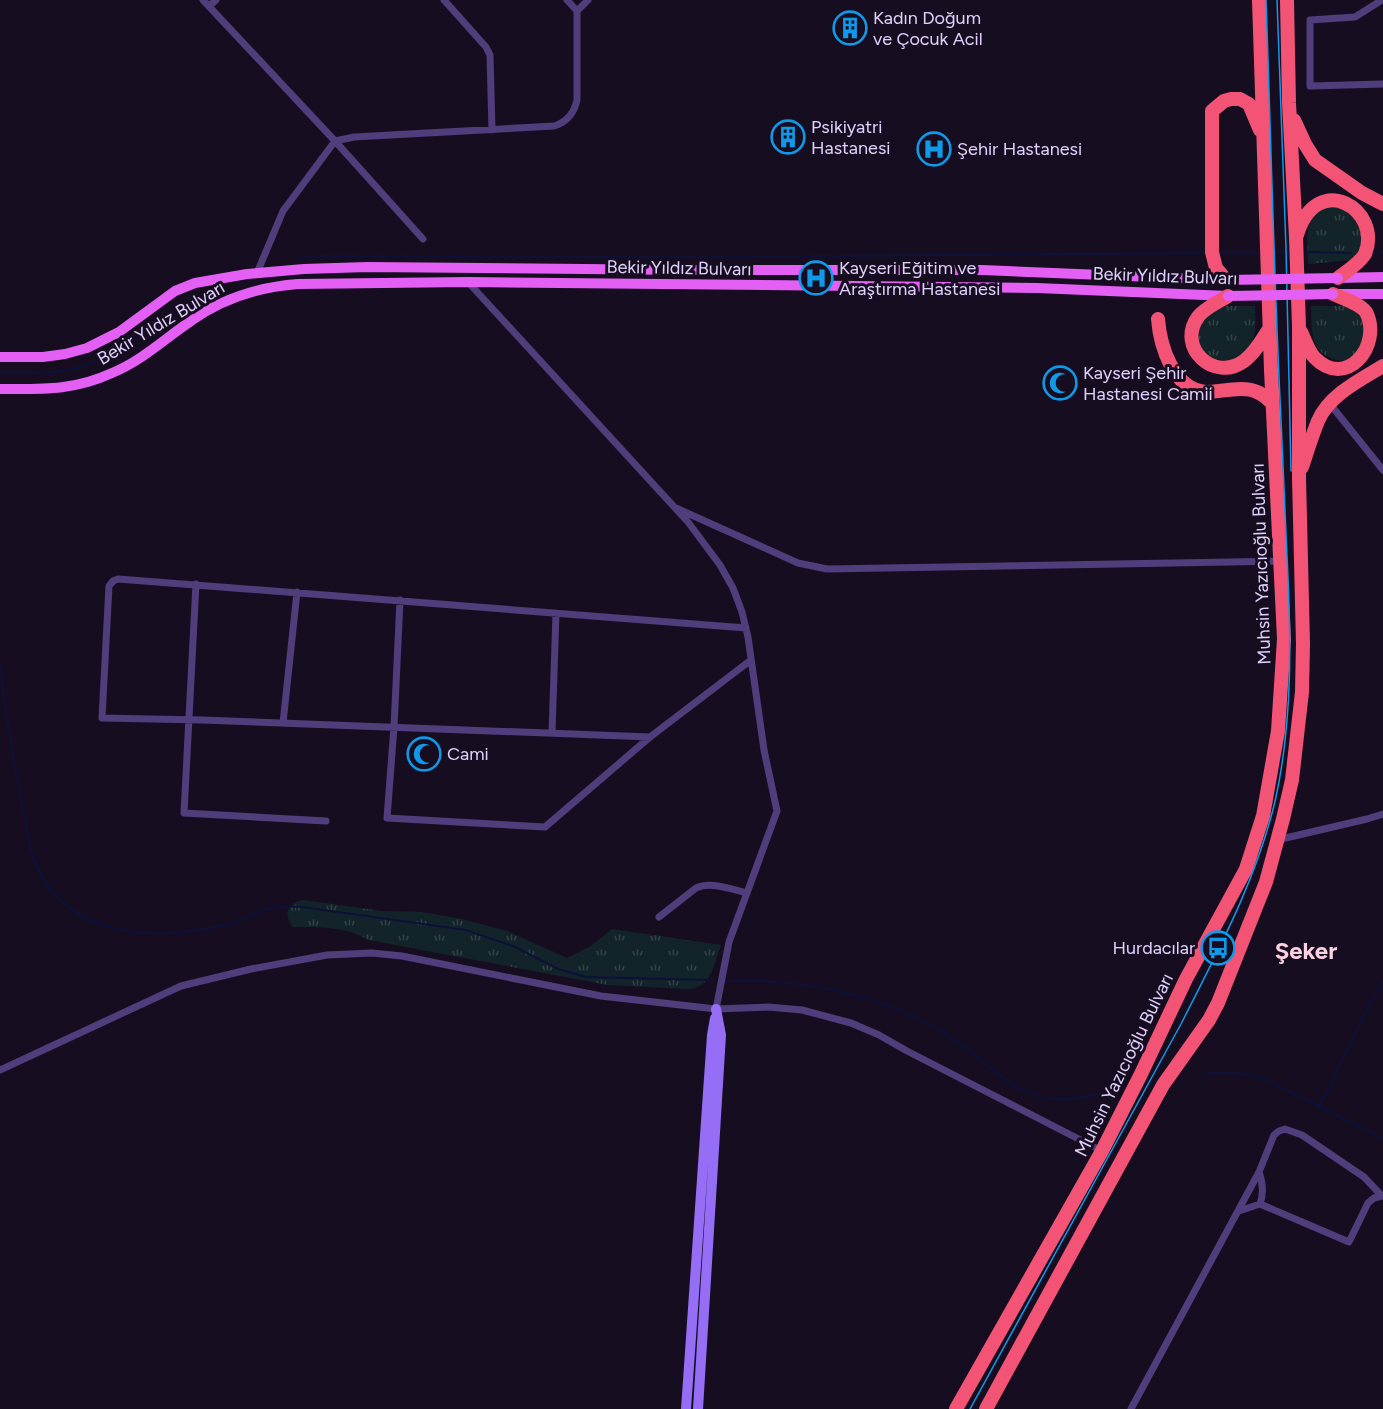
<svg xmlns="http://www.w3.org/2000/svg" width="1383" height="1409" font-family="Figtree,sans-serif">
<style>
.grass{fill:url(#grass-tufts)}
.lines{fill:none;stroke-linecap:round;stroke-linejoin:round}
.stream{stroke:#0d113a;stroke-width:2}
.street{stroke:#503d7b;stroke-width:7}
.secondary{stroke:#956ef5;stroke-width:10}
.primary{stroke:#e45ff4;stroke-width:10}
.highway{stroke:#f35476;stroke-width:14}
.tram{stroke:#1099e8;stroke-width:1.5}
.primary-bridge{stroke:#e45ff4;stroke-width:10}
.labels{text-anchor:middle;stroke-width:6;stroke-linejoin:round;paint-order:stroke}
.poi-label{font-size:18px;fill:#e1d0fc;stroke:#160e20;text-anchor:start}
.street-label{font-size:18px;fill:#e1d0fc;stroke:#160e20}
.district-label{font-size:24px;font-weight:bold;fill:#fcd2e1;stroke:#160e20}
</style>
<defs>
<pattern id="grass-tufts" width="24" height="20" patternUnits="userSpaceOnUse" patternTransform="scale(1.5)"><rect width="24" height="20" fill="#122429"/><path d="M3 7l-1-3M5 7V3M7 7l1-3M15 17l-1-3M17 17v-4M19 17l1-3" fill="none" stroke="#344349"/></pattern>
</defs>
<rect width="100%" height="100%" fill="#160e20"/>
<path class="grass" d="M1334,203l25,12 4,32 -11,13 -44,4c0,-13 -3,-38 5,-48 4,-5 15,-9 21,-13z
M1222,306h33c0,12 2,27 -4,38 -12,23 -47,22 -53,-6 -1,-6 1,-12 3,-18z
M1311,306h38l11,8 8,24c-4,5 -13,18 -18,21 -5,3 -14,1 -19,-1 -22,-8 -19,-32 -20,-52z
M303,900l79,11 40,1 40,7 45,12 60,27 24,-12 21,-17 109,16c-7,19 -10,44 -34,44l-79,-4 -239,-45c-25,-14 -49,-13 -76,-13 -10,-12 -6,-24 10,-27z"/>
<g class="lines">
<path class="stream" d="M1273,252h18
M1303,252l48,1
M1380,252h3
M1219,253h42
M296,258l24,-2 360,1 527,-4
M0,373c20,0 41,1 61,-2 49,-7 86,-39 125,-68
M0,666c2,11 2,21 4,32 6,37 11,75 19,112 4,19 6,39 14,57 24,54 83,70 137,66 20,-2 40,-5 58,-10 12,-4 23,-10 34,-14 12,-3 25,-3 36,-2l164,23 47,16 45,23 28,8 124,3
M723,981c67,-2 131,7 192,36 20,10 40,22 58,36 28,22 44,43 82,46 18,2 37,-4 55,-7
M1204,1074c46,-7 70,10 109,29 23,12 47,24 70,35
M1319,1106l11,-19 8,-19 13,-25 14,-31 18,-30"/>
<path class="street" d="M203,0l132,141 88,98
M444,0l42,47 4,8 2,75
M567,0l10,11
M1382,0l-27,17 -45,3v66l73,-2
M209,6l7,-6
M257,273l26,-62 52,-70 19,-4 200,-11c13,-4 20,-12 23,-26v-89l11,-11
M468,282l220,240 32,43 13,23 9,24 6,25 16,113 13,61 -48,131 -13,67
M1330,404l53,66
M676,508l122,55 29,6 454,-8
M196,584l-12,229 142,8
M400,600l-6,127 -7,91 158,9 105,-90 101,-77
M283,723l14,-131
M552,733l4,-120
M650,737l-448,-17 -100,-2 7,-132 4,-5 5,-2 628,49
M1277,840l90,-21 16,-5
M659,917l37,-29c15,-7 35,1 51,5
M0,1070l181,-84 70,-17 76,-14 45,-2 30,3 199,40 115,13 52,-2 34,3 49,13 28,12 28,16 195,100
M1259,1172c4,11 5,21 1,32
M1131,1409l128,-237 15,-37 5,-4 6,-2 17,6 62,42 18,19 -8,2 -6,5 -19,39 -89,-38 -21,7"/>
<path class="secondary" d="M686,1409l26,-374 3,-17
M698,1409l23,-374 -5,-26"/>
<path class="primary" d="M1338,278l45,-1
M1337,294h46
M0,357h43l22,-3 22,-6 32,-16 56,-41 20,-8 52,-9 57,-5 63,-2 318,3h297l244,10
M0,389c41,0 73,2 112,-16 31,-13 52,-34 79,-52 32,-23 68,-34 107,-37l170,-2 569,6 191,8"/>
<path class="highway" d="M1294,120l11,24 10,16 47,33 21,11
M1297,235c20,-66 86,-25 68,19 -6,10 -18,17 -27,24
M1226,280l-10,-12 -4,-16v-141l12,-10 7,-2h9l9,5 11,26
M1228,296c-8,5 -25,13 -30,21 -22,30 16,66 46,44 11,-8 18,-21 25,-32
M1158,319c2,26 15,71 48,73 14,0 38,-7 51,0 6,2 11,7 15,11
M1301,332c4,8 7,18 13,25 32,34 69,-12 52,-45 -7,-9 -22,-13 -33,-18
M1302,467c5,-15 10,-31 16,-46 11,-26 42,-41 65,-55
M956,1409l146,-258 39,-77 45,-95 60,-110 17,-53 15,-85 6,-92 -13,-269 -12,-370
M986,1409l177,-324 46,-65 9,-17 48,-121 17,-63 9,-39 10,-88 1,-48 -4,-167v-150l-3,-90 -7,-134 -2,-103"/>
<path class="tram" d="M1277,0l9,248 5,223
M970,1409l211,-385c37,-73 77,-147 95,-227 17,-79 15,-160 11,-241 -2,-45 -4,-91 -6,-136 -7,-140 -10,-280 -15,-420"/>
<path class="primary-bridge" d="M1226,280l112,-2
M1228,296l105,-2"/>
</g>
<defs>
<g id="building-ring" transform="scale(1.725)"><circle r="9.5" fill="#160e20" stroke="#1099e8" stroke-width="1.5"/><path d="M-4-6H4V6H1V3H-1V6H-4ZM-2.5-4.3h1.7v1.8h-1.7ZM.8-4.3h1.7v1.8H.8ZM-2.5-1h1.7V.8h-1.7ZM.8-1h1.7V.8H.8Z" fill="#1099e8"/></g>
<g id="hospital-ring" transform="scale(1.725)"><circle r="9.5" fill="#160e20" stroke="#1099e8" stroke-width="1.5"/><path d="M-5-5h3v3.5h4V-5h3V5h-3V1.5h-4V5h-3Z" fill="#1099e8"/></g>
<g id="mosque-ring" transform="scale(1.725)"><circle r="9.5" fill="#160e20" stroke="#1099e8" stroke-width="1.5"/><path d="M3.5-4.9A6 6 0 1 0 3.5 4.9A5 5 0 1 1 3.5-4.9Z" fill="#1099e8"/></g>
<g id="bus-ring" transform="scale(1.725)"><circle r="9.5" fill="#160e20" stroke="#1099e8" stroke-width="1.5"/><path d="M-5-6H5V4H4V6H2V4H-2V6H-4V4H-5ZM-3.5-4V0h7V-4ZM-3.5 1.2v1.5H-2V1.2ZM2 1.2v1.5H3.5V1.2Z" fill="#1099e8"/></g>
</defs>
<g fill-rule="evenodd">
<use href="#building-ring" x="850" y="28"/>
<use href="#building-ring" x="788" y="137"/>
<use href="#hospital-ring" x="934" y="149"/>
<use href="#hospital-ring" x="816" y="278"/>
<use href="#mosque-ring" x="1060" y="383"/>
<use href="#mosque-ring" x="424" y="754"/>
<use href="#bus-ring" x="1218" y="948"/>
</g>
<g class="labels">
<g class="poi-label">
<text x="873" y="24">Kadın Doğum<tspan x="873" dy="21">ve Çocuk Acil</tspan></text>
<text x="811" y="133">Psikiyatri<tspan x="811" dy="21">Hastanesi</tspan></text>
<text x="957" y="155">Şehir Hastanesi</text>
<text x="839" y="274">Kayseri Eğitim ve<tspan x="839" dy="21">Araştırma Hastanesi</tspan></text>
<text x="1083" y="379">Kayseri Şehir<tspan x="1083" dy="21">Hastanesi Camii</tspan></text>
<text x="447" y="760">Cami</text>
<text x="1195" y="954" text-anchor="end">Hurdacılar</text>
</g>
<g class="street-label">
<text transform="translate(679 268) rotate(1)" y="6">Bekir Yıldız Bulvarı</text>
<text transform="translate(1165 276) rotate(2)" y="6">Bekir Yıldız Bulvarı</text>
<text transform="translate(161 323) rotate(-31)" y="6">Bekir Yıldız Bulvarı</text>
<text transform="translate(1261 564) rotate(-92)" y="6">Muhsin Yazıcıoğlu Bulvarı</text>
<text transform="translate(1124 1065) rotate(-64)" y="6">Muhsin Yazıcıoğlu Bulvarı</text>
</g>
<g class="district-label">
<text x="1306" y="959">Şeker</text>
</g>
</g>
</svg>
